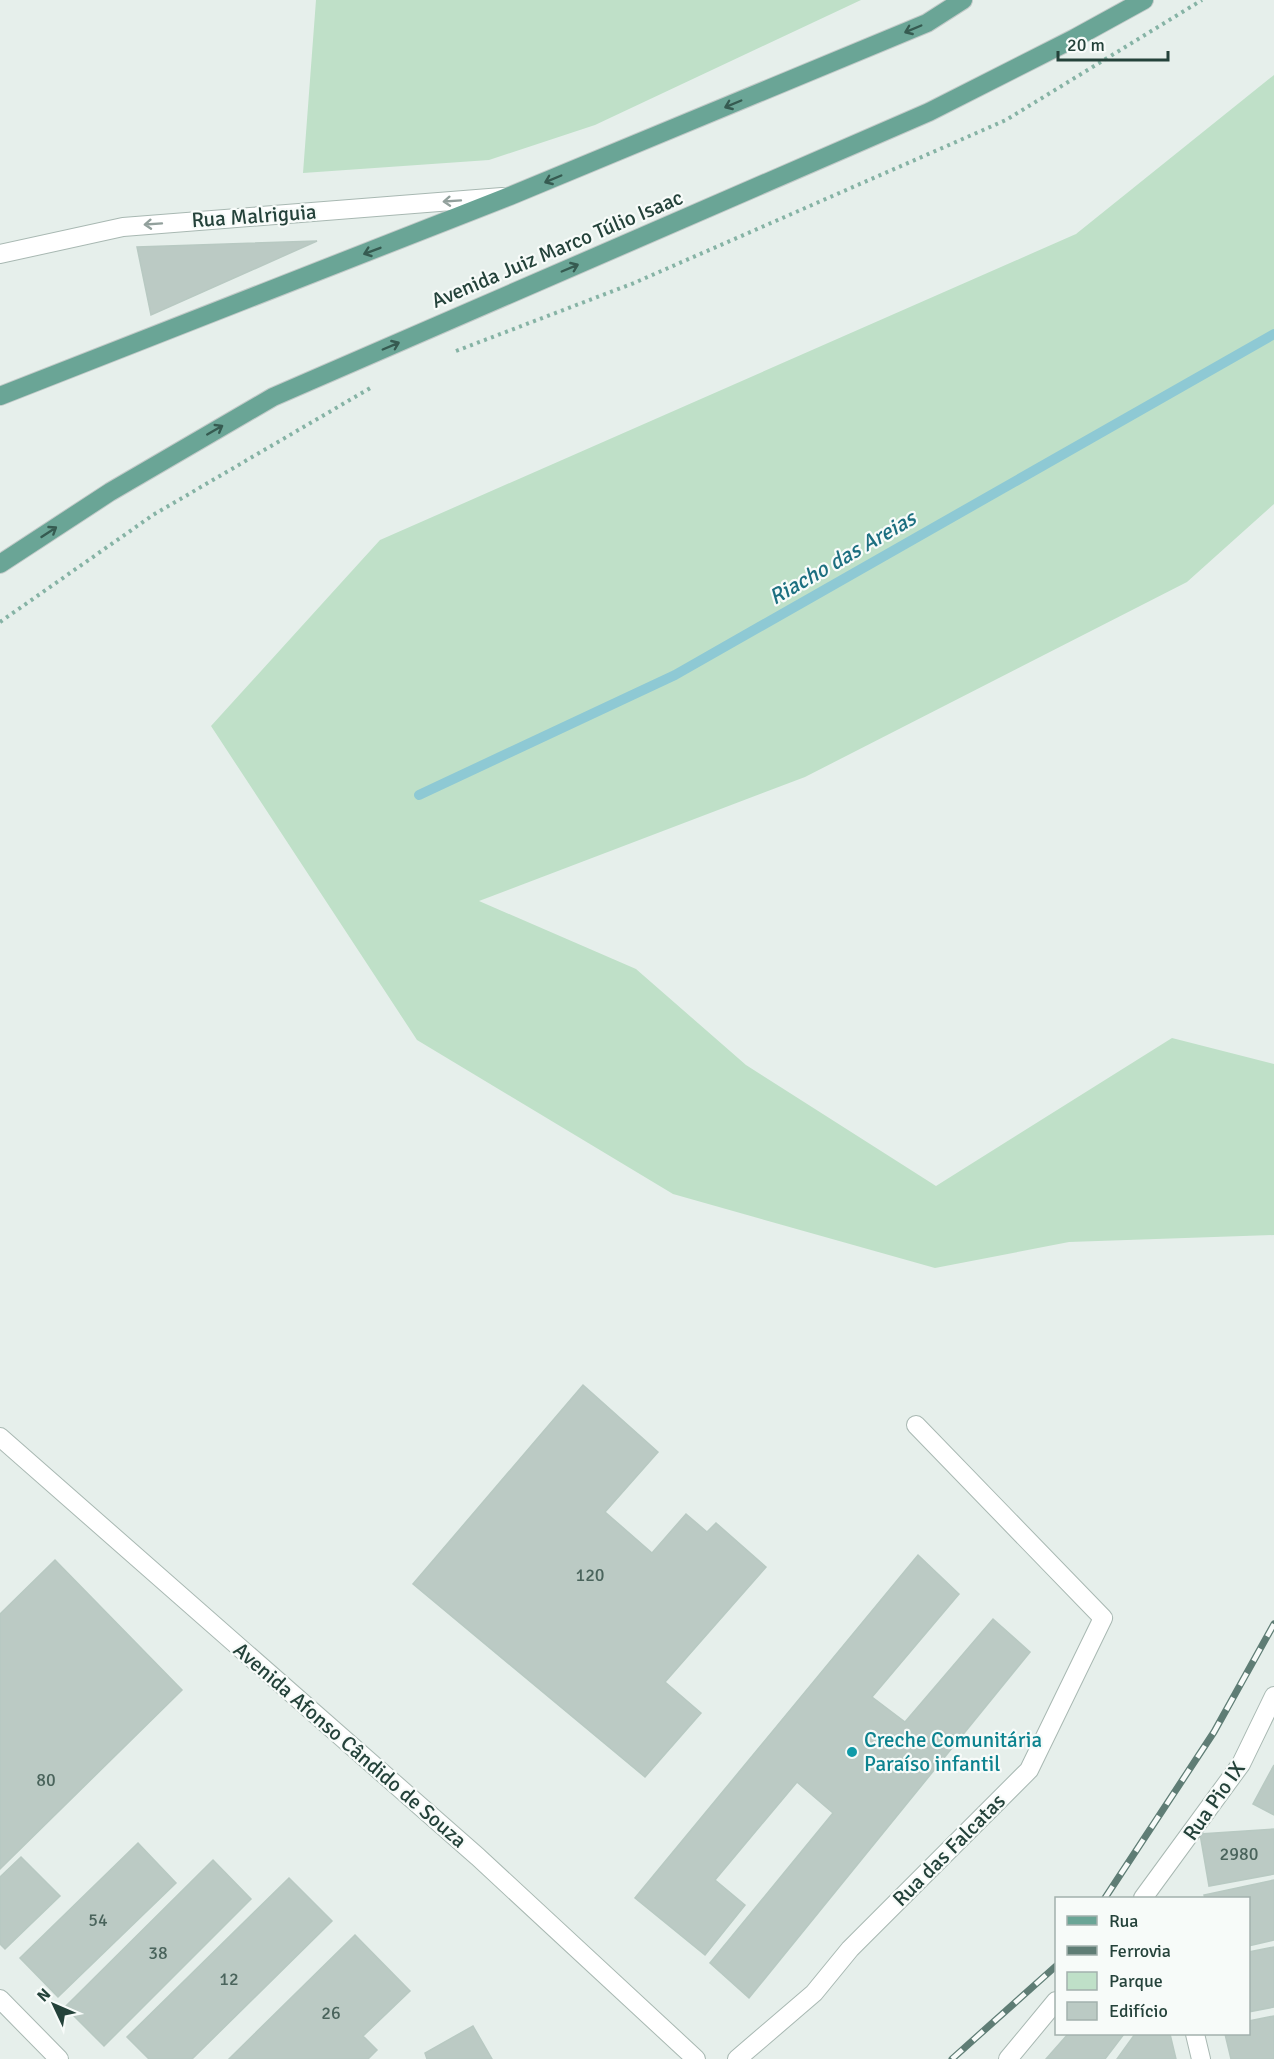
<svg xmlns="http://www.w3.org/2000/svg" width="1274" height="2059" font-family="Signika,sans-serif">
<style>
.green{fill:#bfe0c8}
.lines{fill:none;stroke-linecap:round;stroke-linejoin:round}
.stream{stroke:#8ec9d4;stroke-width:10}
.building{fill:#bbcac4;stroke:#b8c9c2;stroke-width:1.5}
.minor-casing{stroke:#a8b8b2;stroke-width:20}
.major-casing{stroke:#c2cac8;stroke-width:20}
.path{stroke:#86b3a5;stroke-width:4;stroke-dasharray:3 4.5;stroke-linecap:butt}
.minor{stroke:#fff;stroke-width:18}
.major{stroke:#6aa596;stroke-width:18}
.rail-casing{stroke:#5f7d75;stroke-width:7}
.rail{stroke:#f7fbf9;stroke-width:4.5;stroke-dasharray:14;stroke-linecap:butt}
.oneway{stroke:#365b51}
.oneway2{stroke:#92a09c}
.culture-dot{fill:#0f9aa8;stroke:#f7fbf9;stroke-width:2}
.labels{text-anchor:middle;stroke-width:4.5;stroke-linejoin:round;paint-order:stroke}
.number-label{font-size:18px;fill:#4a645c}
.street-label{font-size:21px;fill:#24423a;stroke:#f7fbf9}
.culture-label{font-size:21px;fill:#0d838f;stroke:#f7fbf9;text-anchor:start}
.water-label{font-size:22px;font-style:italic;fill:#1c6f80;stroke:#f7fbf9}
</style>
<rect width="100%" height="100%" fill="#e6efeb"/>
<path class="green" d="M316,0h545l-266,125 -106,35 -186,13z
M1274,75v429l-87,78 -382,195 -326,124 157,68 110,96 190,121 236,-148 102,26v171l-205,7 -134,26 -262,-74 -256,-154 -206,-314 169,-186 696,-306z"/>
<g class="lines">
<path class="stream" d="M419,795l256,-120 599,-341"/>
</g>
<path class="building" d="M317,241l-166,74 -14,-68z
M583,1385l75,67 -53,60 47,41 34,-39 21,18 9,-9 50,44 -101,115 36,31 -56,64 -232,-193z
M918,1555l41,39 -87,103 33,25 88,-103 37,33 -281,346 -39,-35 123,-150 -36,-31 -82,98 30,25 -40,50 -70,-57z
M55,1560l127,130 -182,179v-255z
M1274,1765v50l-21,-11z
M1274,1829v45l-65,12 -9,-52z
M138,1843l38,40 -118,114 -38,-39z
M21,1857l39,39 -55,53 -5,-5v-67z
M213,1860l38,39 -147,147 -39,-39z
M289,1878l43,43 -140,138h-43l-22,-22z
M1274,1880v60l-26,6v-48h-43l-1,-3z
M355,1935l55,56 -47,45 14,14 -9,9h-139z
M1274,1947v60l-26,5v-60z
M1274,2016v43h-43l-6,-25h23v-13z
M473,2026l19,33h-65l-2,-6z
M1068,2034h56l-19,25h-59z
M1135,2034h35l6,25h-59z"/>
<g class="lines">
<g class="minor-casing">
<path id="minor" d="M0,254l123,-27 379,-30
M0,1437l478,420 218,202
M1143,1898l98,-134 33,-68
M0,1999l59,60
M1195,2034l6,25
M737,2059l77,-66 36,-44 179,-179 74,-152 -187,-193
M1008,2059l48,-58"/>
</g>
<g class="major-casing">
<path id="major" d="M0,396l510,-200 417,-173 36,-23
M0,564l110,-72 163,-95 656,-285 146,-74 69,-38"/>
</g>
<path class="path" d="M456,351l178,-68 372,-163 196,-120
M0,622l153,-107 219,-128"/>
<use href="#minor" class="minor"/>
<use href="#major" class="major"/>
<g class="rail-casing">
<path id="rail" d="M1105,1898l109,-166 60,-108
M952,2059l104,-93"/>
</g>
<use href="#rail" class="rail"/>
</g>
<defs><path id="oneway-shaft" d="M-6 0H5M1.5-3L5.5 0L1.5 3" fill="none" stroke-width="1.6" stroke-linecap="round" stroke-linejoin="round" transform="scale(1.5)"/></defs>
<g class="oneway">
<use href="#oneway-shaft" transform="translate(913 29) rotate(157)"/>
<use href="#oneway-shaft" transform="translate(733 104) rotate(157)"/>
<use href="#oneway-shaft" transform="translate(553 179) rotate(157)"/>
<use href="#oneway-shaft" transform="translate(372 251) rotate(159)"/>
<use href="#oneway-shaft" transform="translate(570 268) rotate(-23)"/>
<use href="#oneway-shaft" transform="translate(391 346) rotate(-23)"/>
<use href="#oneway-shaft" transform="translate(215 430) rotate(-30)"/>
<use href="#oneway-shaft" transform="translate(49 532) rotate(-33)"/>
</g>
<g class="oneway2">
<use href="#oneway-shaft" transform="translate(452 201) rotate(176)"/>
<use href="#oneway-shaft" transform="translate(153 224) rotate(176)"/>
</g>
<circle class="culture-dot" cx="852" cy="1752" r="6"/>
<g class="labels">
<g class="number-label">
<text x="590" y="1581">120</text>
<text x="46" y="1786">80</text>
<text x="1239" y="1860">2980</text>
<text x="98" y="1926">54</text>
<text x="158" y="1959">38</text>
<text x="229" y="1985">12</text>
<text x="331" y="2019">26</text>
</g>
<g class="street-label">
<text transform="translate(254 216) rotate(-4)" y="7">Rua Malriguia</text>
<text transform="translate(557 249) rotate(-23)" y="7">Avenida Juiz Marco Túlio Isaac</text>
<text transform="translate(350 1745) rotate(41)" y="7">Avenida Afonso Cândido de Souza</text>
<text transform="translate(1214 1801) rotate(-55)" y="7">Rua Pio IX</text>
<text transform="translate(949 1850) rotate(-45)" y="7">Rua das Falcatas</text>
</g>
<g class="culture-label">
<text x="864" y="1747">Creche Comunitária<tspan x="864" dy="24">Paraíso infantil</tspan></text>
</g>
<g class="water-label">
<text transform="translate(842 557) rotate(-30)" y="8">Riacho das Areias</text>
</g>
</g>
<rect x="1055" y="1897" width="195" height="138" fill="#f7fbf9" stroke="#a3b1ad" stroke-width="1.5"/>
<rect x="1067" y="1916" width="30" height="9" fill="#6aa596" stroke="#a3b1ad" stroke-width="1.5"/>
<text x="1109" y="1927" font-size="18" fill="#24423a">Rua</text>
<rect x="1067" y="1946" width="30" height="9" fill="#5f7d75" stroke="#a3b1ad" stroke-width="1.5"/>
<text x="1109" y="1957" font-size="18" fill="#24423a">Ferrovia</text>
<rect x="1067" y="1972" width="30" height="18" fill="#bfe0c8" stroke="#a3b1ad" stroke-width="1.5"/>
<text x="1109" y="1987" font-size="18" fill="#24423a">Parque</text>
<rect x="1067" y="2002" width="30" height="18" fill="#bbcac4" stroke="#a3b1ad" stroke-width="1.5"/>
<text x="1109" y="2017" font-size="18" fill="#24423a">Edifício</text>
<g transform="translate(54 2005) rotate(314)" stroke="#f7fbf9" stroke-width="4.5" paint-order="stroke">
<path d="M0-4.5L10 22L0 15L-10 22Z" fill="#24423a"/>
<text y="-9" font-size="16" font-weight="bold" text-anchor="middle" fill="#24423a">N</text>
</g>
<path d="M1058 51v9h110v-9" fill="none" stroke="#24423a" stroke-width="3"/>
<text x="1067" y="51" font-size="18" fill="#24423a" stroke="#f7fbf9" stroke-width="4.5" paint-order="stroke">20 m</text>
</svg>
